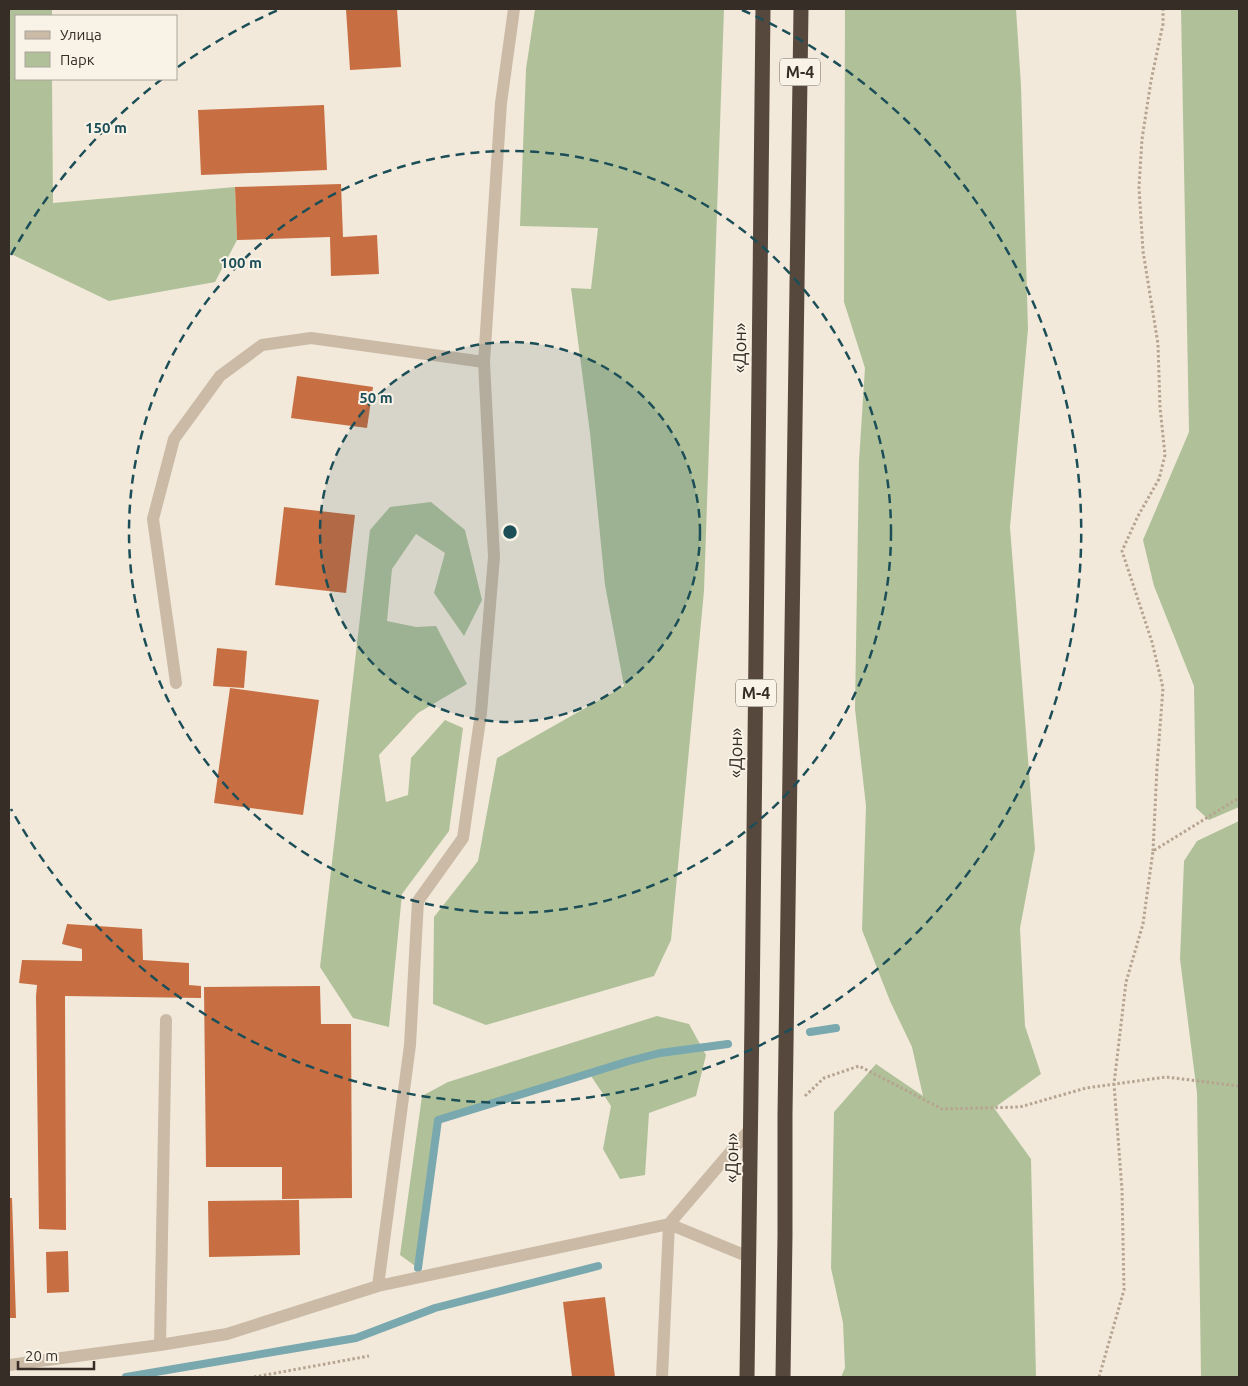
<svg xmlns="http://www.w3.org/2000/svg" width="1248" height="1386" font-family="Ubuntu,sans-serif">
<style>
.green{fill:#b0c19a}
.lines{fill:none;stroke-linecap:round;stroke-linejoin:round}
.stream{stroke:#79a8af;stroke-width:8}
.building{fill:#c76f43}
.path{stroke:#b6a490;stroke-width:3;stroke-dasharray:2.5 2.5;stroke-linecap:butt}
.minor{stroke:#cabaa6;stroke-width:12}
.highway{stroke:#57483e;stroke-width:15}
.ring{fill:none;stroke:#1c4e58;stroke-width:2.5;stroke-dasharray:9 6}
.labels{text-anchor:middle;stroke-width:4;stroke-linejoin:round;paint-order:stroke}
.shield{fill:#f9f3e7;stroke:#706861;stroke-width:1}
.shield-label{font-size:16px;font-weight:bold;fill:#362d27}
.street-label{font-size:18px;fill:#362d27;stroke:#f9f3e7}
.centre{fill:#1c4e58;stroke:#f9f3e7;stroke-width:2.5}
.ring-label{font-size:15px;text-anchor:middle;font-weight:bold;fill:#1c4e58;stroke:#f9f3e7;stroke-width:4;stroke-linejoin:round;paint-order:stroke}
</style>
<rect width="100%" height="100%" fill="#f2e9da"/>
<path class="green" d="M9,9h43v7h-36v63h36l1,124 182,-16 2,53 -22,42 -106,19 -100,-48z
M535,9h189l-20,582 -33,349 -17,36 -168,49 -53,-21 1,-87 44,-56 19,-103 127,-72 -19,-101 -15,-152 -19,-145 20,1 7,-61 -78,-2 6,-157z
M845,9h171l5,77 7,243 -18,198 25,322 -15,79 5,98 16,48 -47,34 37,51 5,218h-195l4,-9 -2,-45 -12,-55 3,-156 42,-48 47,32 -11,-49 -22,-46 -28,-71 4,-124 -11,-97 4,-248 6,-93 -21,-66z
M1181,9h58v798l-30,13 -13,-12 -2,-122 -40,-100 -11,-46 46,-108z
M431,502l34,28 17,70 -18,36 -30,-43 11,-40 -29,-19 -24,35 -5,52 29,6 20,-1 31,58 -49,29 -39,42 7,47 22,-7 3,-37 34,-38 18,8 -14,103 -47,63 -13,133 -36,-9 -33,-51 50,-437 20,-23z
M1239,821v556h-38l-4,-284 -17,-134 4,-98 13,-20z
M657,1016l32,8 17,31 -10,41 -47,17 -4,62 -25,4 -17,-30 8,-43 -22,-33 -150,47 -21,148 -18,-13 22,-159 26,-14z"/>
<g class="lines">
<path class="stream" d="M810,1032l26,-4
M418,1268l20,-148 191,-59 31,-8 68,-9
M126,1377l230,-39 79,-30 163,-42"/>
</g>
<path class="building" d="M346,9h51l4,58 -51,3z
M324,105l3,65 -126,5 -3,-65z
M341,184l2,53 34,-2 2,39 -48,2 -1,-39 -93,3 -2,-53z
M297,376l76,11 -6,41 -76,-10z
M284,507l71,8 -9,78 -71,-8z
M217,648l30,3 -3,37 -31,-2z
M230,688l89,12 -16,115 -89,-12z
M67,924l75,5 1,31 46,3v22l12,1v12l-136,-2 1,234 -27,-1 -3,-233 1,-11 -18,-2 3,-23 60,1v-12l-20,-5z
M320,986l1,38h30l1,174 -70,1v-32h-76l-2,-180z
M9,1198h3l4,120h-7z
M299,1200l1,55 -91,2 -1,-56z
M68,1251l1,41 -22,1 -1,-41z
M605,1297l10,80h-43l-9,-75z"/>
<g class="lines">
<path class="path" d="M1153,851l4,-84 6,-79 -11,-46 -30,-91 16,-35 21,-37 6,-24 -5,-48 -2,-63 -15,-93 -4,-64 3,-48 9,-58 12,-57v-15
M805,1096l19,-18 35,-12 83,43 78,-2 66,-19 80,-11 73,9
M254,1377l115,-21
M1099,1377l25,-87 -2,-100 -8,-106 12,-102 17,-58 10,-73 86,-53"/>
<path class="minor" d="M176,683l-23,-164 21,-80 46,-63 42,-31 49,-7 173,24
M378,1286l32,-241 8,-144 45,-63 18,-125 13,-156 -10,-195 17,-259 13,-94
M160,1345l6,-325
M9,1365l151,-20 67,-11 151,-48 291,-62 80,33
M662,1377l7,-153 82,-96"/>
<path class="highway" d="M747,1377l5,-359 11,-1009
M783,1377l2,-142v-120l16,-1106"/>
</g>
<circle cx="510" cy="532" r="190" fill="#1c4e58" fill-opacity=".12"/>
<g class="ring">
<circle cx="510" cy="532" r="190"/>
<circle cx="510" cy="532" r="381"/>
<path d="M11 255A571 571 0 0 1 162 79M178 67A571 571 0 0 1 278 10M742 10A571 571 0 1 1 11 809"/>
</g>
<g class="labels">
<g class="shield">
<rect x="780" y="58.5" width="40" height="27" rx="4"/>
<rect x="736" y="679.5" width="40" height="27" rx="4"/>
</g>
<g class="shield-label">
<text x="800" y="78">М-4</text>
<text x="756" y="699">М-4</text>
</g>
<g class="street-label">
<text transform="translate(740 348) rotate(-89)" y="6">«Дон»</text>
<text transform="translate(736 753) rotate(-89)" y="6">«Дон»</text>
<text transform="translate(732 1158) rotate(-89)" y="6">«Дон»</text>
</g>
</g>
<circle cx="510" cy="532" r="8" class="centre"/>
<g class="ring-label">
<text x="106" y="133">150 m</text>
<text x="241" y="268">100 m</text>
<text x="376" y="403">50 m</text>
</g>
<rect width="1248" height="1386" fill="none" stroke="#362d27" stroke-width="20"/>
<rect x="15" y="15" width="162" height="65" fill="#f9f3e7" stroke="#aba49a"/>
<rect x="25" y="31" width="25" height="8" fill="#cabaa6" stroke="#aba49a"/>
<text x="60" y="40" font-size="15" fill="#362d27">Улица</text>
<rect x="25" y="52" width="25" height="15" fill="#b0c19a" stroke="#aba49a"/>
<text x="60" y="65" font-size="15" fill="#362d27">Парк</text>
<path d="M18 1361v8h76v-8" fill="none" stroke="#362d27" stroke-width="2.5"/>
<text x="25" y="1361" font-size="15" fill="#362d27" stroke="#f9f3e7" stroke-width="4" paint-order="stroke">20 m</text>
</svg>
